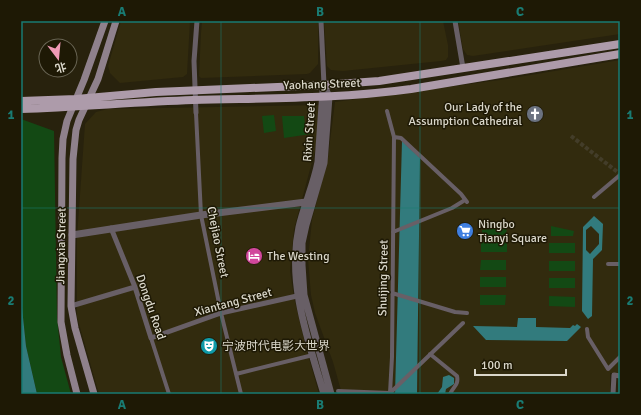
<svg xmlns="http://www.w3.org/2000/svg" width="641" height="415" font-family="Signika,'Noto Sans SC',sans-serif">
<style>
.built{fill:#322b0e}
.green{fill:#134914}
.water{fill:#327b7d;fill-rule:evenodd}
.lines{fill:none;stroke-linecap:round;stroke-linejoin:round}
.pedestrian-tunnel{stroke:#433d29;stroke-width:4;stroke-dasharray:4 2;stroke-linecap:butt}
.pedestrian{stroke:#685f66;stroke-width:4}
.minor{stroke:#685f66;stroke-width:5}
.tertiary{stroke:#685f66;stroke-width:7}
.secondary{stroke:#8f818c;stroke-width:7}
.primary{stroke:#ad9baa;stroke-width:8}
.grid{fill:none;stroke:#197b73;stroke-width:1;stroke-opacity:0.55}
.labels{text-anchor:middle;stroke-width:3;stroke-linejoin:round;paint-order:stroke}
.street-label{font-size:12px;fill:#dad7ca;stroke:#1e1905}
.poi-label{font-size:12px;fill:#dad7ca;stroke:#1e1905;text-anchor:start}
.neatline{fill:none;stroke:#197b73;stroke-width:1.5}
.grid-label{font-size:13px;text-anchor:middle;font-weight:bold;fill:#197b73}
</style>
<rect width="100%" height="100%" fill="#28220d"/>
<path class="built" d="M121,21h69l-3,53 -4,3 -63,6 -10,-10 -2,-7z
M202,21h116v43l-8,9 -3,1 -106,4 -2,-2 2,-43z
M324,21h119l5,24v12l-2,3 -5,1 -98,10 -12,-1 -4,-4z
M458,21h162v13l-147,22 -6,-1 -4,-6z
M620,60v313h-10v21h-268l-9,-32 -18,-49 -4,-18 -3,-36 4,-39 16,-63 7,-55 172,-23z
M320,105l-4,42 -22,82 -4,41 4,28 12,50 13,46h-220l-22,-77v-80l8,-113 11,-12 12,-3z"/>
<path class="green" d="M274,115l2,16 -12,2 -2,-17z
M282,116h22l1,8 6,1v9l-27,4z
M21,119l33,12 3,186 4,40 10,37h-34l-11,-48 -5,-48z
M507,226l-1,9h-24v-5z
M551,226l23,5 -1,5h-22z
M481,242h26v10h-26z
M549,243h26v10h-26z
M481,260h25v10h-26z
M549,261h26v10h-26z
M480,277h26v10h-26z
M549,278h26v10h-26z
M480,295h26l-1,10h-25z
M549,296l26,1v10l-26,-1z"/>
<path class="water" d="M402,141l18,17 -3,236h-22z
M594,216l9,8 -1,26 -9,9 -1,57 -4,3 -6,-8 1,-84zM591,226l8,8v10l-9,10 -4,-4v-20z
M21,298l5,48 11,48h-16z
M518,318h18v9l34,1 3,-3 2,1 2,-2 4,3 -14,14 -81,-1 -13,-14 44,1z
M449,375l5,3v6l-8,5 -1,5h-8l5,-7 1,-10z"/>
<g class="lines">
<path class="pedestrian-tunnel" d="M571,136l49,38"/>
<path class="pedestrian" d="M196,113l5,102 20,98 20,81
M394,137l7,1 60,56 6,8
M594,197l26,-22
M393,232l59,-24 13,-8
M608,264h12
M392,293l63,19 12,1
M587,329l1,8 20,32 12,-12
M151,338l18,56
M430,354l27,22c2,9 -4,11 -7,18
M236,374l77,-19
M338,391l52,2 2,-36 2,-220 -7,-26
M390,393l73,-70"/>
<path class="minor" d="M321,21l3,64
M455,21l8,47
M196,113l-2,-52 3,-40
M111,228l24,59 16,51 70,-25 76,-17
M71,306l64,-19
M613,394l1,-19 6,1"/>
<path class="tertiary" d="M324,85l5,12 -5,66 -18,62 -4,18v22l2,30 27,99
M323,91l-5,71c-4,22 -14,43 -19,65 -12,56 9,113 25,167
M72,235l129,-20 105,-13"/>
<path class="secondary" d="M77,394l-10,-39 -6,-33 1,-164 1,-19 4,-18 17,-41 21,-59
M94,394l-19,-66 -4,-22 2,-147 3,-29 3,-10 19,-41 18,-58"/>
<path class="primary" d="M21,101l55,-2 80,-7 168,-7 55,-4 241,-37
M21,109c58,-2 115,-7 172,-9 73,-2 146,-1 218,-11l209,-35"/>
</g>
<path class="grid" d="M221,21v373M420,21v373M21,208h599"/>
<defs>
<g id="church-disc" transform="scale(0.9)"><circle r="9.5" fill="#6b7280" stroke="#1e1905"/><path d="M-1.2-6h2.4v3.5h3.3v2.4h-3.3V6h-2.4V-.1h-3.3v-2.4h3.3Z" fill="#fff"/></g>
<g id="supermarket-disc" transform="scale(0.9)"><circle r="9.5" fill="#3f7fe0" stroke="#1e1905"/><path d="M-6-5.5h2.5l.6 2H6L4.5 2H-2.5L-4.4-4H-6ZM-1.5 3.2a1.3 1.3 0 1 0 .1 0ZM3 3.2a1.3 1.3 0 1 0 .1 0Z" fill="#fff"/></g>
<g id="hotel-disc" transform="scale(0.9)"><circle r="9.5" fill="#d1479c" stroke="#1e1905"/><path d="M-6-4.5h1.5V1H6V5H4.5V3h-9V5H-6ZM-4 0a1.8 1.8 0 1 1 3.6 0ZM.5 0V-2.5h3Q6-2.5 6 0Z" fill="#fff"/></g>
<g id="theatre-disc" transform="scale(0.9)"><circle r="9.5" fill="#0f9aa8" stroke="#1e1905"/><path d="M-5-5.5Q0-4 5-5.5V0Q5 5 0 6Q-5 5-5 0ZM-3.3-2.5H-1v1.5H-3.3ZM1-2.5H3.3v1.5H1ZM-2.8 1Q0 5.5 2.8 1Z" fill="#fff"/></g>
</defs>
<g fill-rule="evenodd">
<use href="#church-disc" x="535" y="114"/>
<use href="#supermarket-disc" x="465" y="231"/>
<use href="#hotel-disc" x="254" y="256"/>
<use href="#theatre-disc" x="209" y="346"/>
</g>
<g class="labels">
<g class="street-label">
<text transform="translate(322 84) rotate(-2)" y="4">Yaohang Street</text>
<text transform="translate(309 132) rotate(-86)" y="4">Rixin Street</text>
<text transform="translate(218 242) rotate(79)" y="4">Chejiao Street</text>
<text transform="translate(61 246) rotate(-89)" y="4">Jiangxia Street</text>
<text transform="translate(383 278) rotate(-89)" y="4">Shuijing Street</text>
<text transform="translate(233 302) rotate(-15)" y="4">Xiantang Street</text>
<text transform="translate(151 307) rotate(71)" y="4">Dongdu Road</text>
</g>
<g class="poi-label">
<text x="522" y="111" text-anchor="end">Our Lady of the<tspan x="522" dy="14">Assumption Cathedral</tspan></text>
<text x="478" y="228">Ningbo<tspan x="478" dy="14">Tianyi Square</tspan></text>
<text x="267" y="260">The Westing</text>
<text x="222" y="350">宁波时代电影大世界</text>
</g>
</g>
<rect width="641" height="415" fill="none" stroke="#1e1905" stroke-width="44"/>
<g transform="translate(58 58) rotate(164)"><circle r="19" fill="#1e1905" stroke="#696554"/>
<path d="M0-3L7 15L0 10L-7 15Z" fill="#f09ab6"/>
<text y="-6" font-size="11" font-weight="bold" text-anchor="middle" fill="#dad7ca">北</text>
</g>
<path d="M475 369v6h91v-6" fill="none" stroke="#dad7ca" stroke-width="2"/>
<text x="481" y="369" font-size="12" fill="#dad7ca" stroke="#1e1905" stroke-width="3" paint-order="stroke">100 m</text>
<rect x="22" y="22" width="597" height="371" class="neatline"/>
<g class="grid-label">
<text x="122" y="16">A</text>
<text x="320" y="16">B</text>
<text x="520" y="16">C</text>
<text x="11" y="119">1</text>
<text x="630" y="119">1</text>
<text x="11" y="305">2</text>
<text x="630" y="305">2</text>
<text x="122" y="409">A</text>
<text x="320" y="409">B</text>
<text x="520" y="409">C</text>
</g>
</svg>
